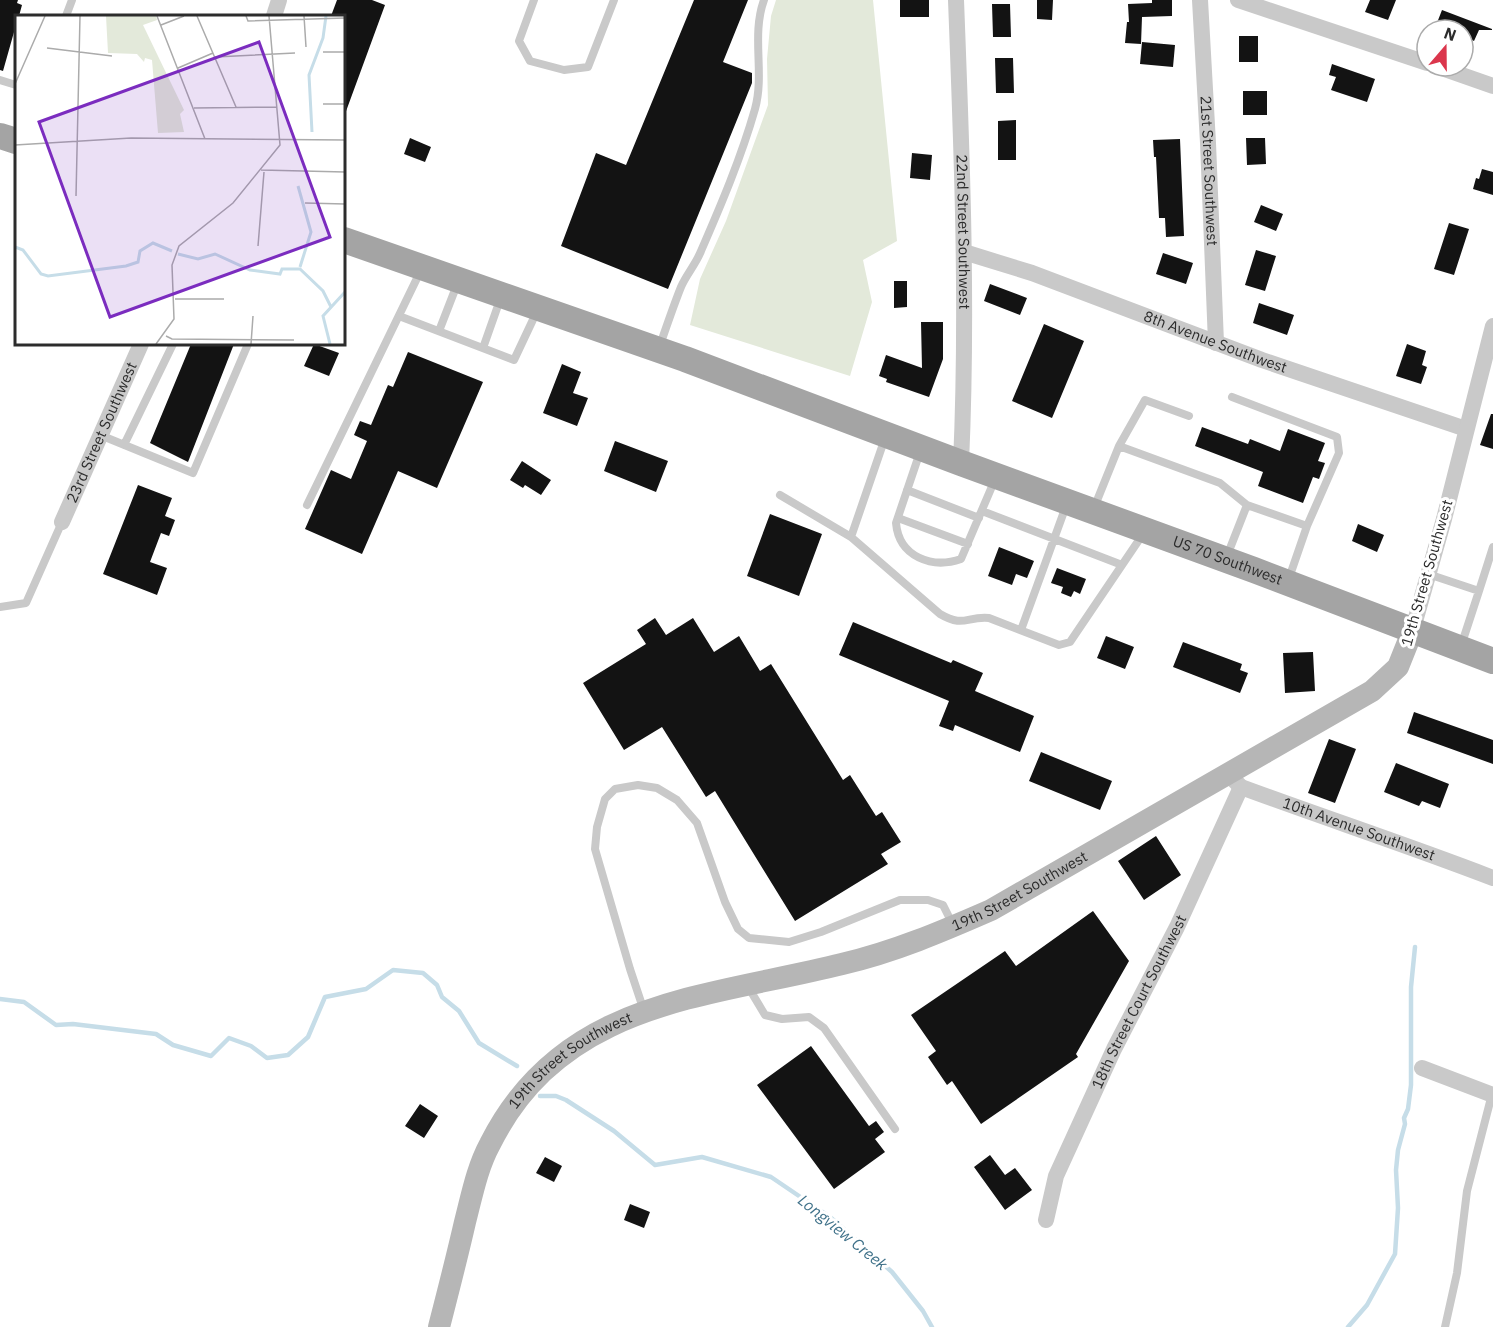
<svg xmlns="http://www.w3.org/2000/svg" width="1493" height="1327" font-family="'IBM Plex Sans',sans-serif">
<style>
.green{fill:#e3e9da}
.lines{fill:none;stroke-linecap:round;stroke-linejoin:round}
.stream{stroke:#c6dde8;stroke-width:4.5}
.building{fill:#131313}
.lane{stroke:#c9c9c9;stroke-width:8}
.street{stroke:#c9c9c9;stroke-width:16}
.secondary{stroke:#b6b6b6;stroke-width:22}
.primary{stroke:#a4a4a4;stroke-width:26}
.labels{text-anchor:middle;stroke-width:6;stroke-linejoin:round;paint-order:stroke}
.street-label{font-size:15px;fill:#2c2c2c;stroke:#fff}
.water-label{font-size:16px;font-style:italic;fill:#3f7189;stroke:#fff}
.inset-river{fill:none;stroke:#c6dde8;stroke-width:3}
.inset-road{fill:none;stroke:#ababab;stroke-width:1.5}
.view{fill:#7b2cbf;fill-opacity:0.15;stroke:#7b2cbf;stroke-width:3}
.inset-edge{fill:none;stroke:#2c2c2c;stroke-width:3}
</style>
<rect width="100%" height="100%" fill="#fff"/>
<path class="green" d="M776,0h97l24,241 -34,19 9,42 -22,74 -160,-51 10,-46 26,-58 42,-116 -1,-46 4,-43z"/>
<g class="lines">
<path class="stream" d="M0,999l24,3 32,23 17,-1 83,10 17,11 38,11 18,-18 22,8 16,12 21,-3 20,-18 17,-40 41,-8 27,-19 30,3 14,12 5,12 17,14 20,32 38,23
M540,1096h16l10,4 48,31 41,34 47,-8 69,20 59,40 62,55 31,39 9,16
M1348,1327l19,-22 28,-51 3,-46 -2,-38 2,-20 7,-26 -1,-6 4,-9 3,-24v-98l4,-40"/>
</g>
<path class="building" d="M0,0h18l-1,3 5,2 -3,11h-3v9l-13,46 -3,-1z
M337,0h35l13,5 -40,109 -1,-98h-13z
M694,0h54l-25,62 29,11v10l-84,206 -107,-43 35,-93 30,12z
M900,0h29v17h-29z
M1037,0h16l-1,20 -15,-1z
M1152,0h20v16l-30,1 -1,27 -16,-1 2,-21h2l-1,-18 24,-1z
M1370,0h26l-8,20 -23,-8z
M992,4h18l1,33h-18z
M1442,10l50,19v1h-13l-5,11 -11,-5v-6h-22l-6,-2z
M1239,36h19v26h-19z
M1142,42l33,3 -2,22 -33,-3z
M995,58h18l1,35h-18z
M1332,64l43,15 -8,23 -36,-12 5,-13 -7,-2z
M1243,91h24v24h-24z
M1016,120v40h-18v-39z
M410,138l21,9 -6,15 -21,-8z
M1246,138h19l1,26 -19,1z
M1180,139l4,97 -18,1 -1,-19h-6l-3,-61h-2l-1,-17z
M912,153l20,2 -2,25 -20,-2z
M1482,169l11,3v23l-20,-6 3,-11 3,1z
M1261,205l22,9 -7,17 -22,-9z
M1449,223l20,6 -15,46 -20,-6z
M1256,250l20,6 -11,35 -20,-6z
M1163,253l30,10 -7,21 -30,-10z
M894,281h13v26l-13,1z
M990,284l37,14 -7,17 -36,-14z
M1259,303l35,12 -7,20 -34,-12z
M921,322h22v37l-14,38 -43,-15 1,-3 -8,-3 7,-21 36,13z
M1044,324l40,17 -32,77 -40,-17z
M191,344h43l-46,118 -38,-19z
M314,344l25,9 -10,23 -25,-10z
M1407,344l19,7 -4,14 5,2 -6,17 -25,-8z
M408,352l75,30 -46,106 -39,-17 -36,83 -57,-25 26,-59 20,9 16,-38 -13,-6 6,-14 11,4 17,-40 5,2z
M562,364l19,8 -8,21 15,5 -11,28 -34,-13z
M1491,414h2v35l-13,-4z
M1202,427l46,17 2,-5 30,12 8,-22 37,14 -7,18 7,2 -6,16 -6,-2 -10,26 -45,-17 5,-14 -68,-26z
M615,441l53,20 -12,31 -52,-21z
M522,461l29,19 -10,15 -16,-10 -2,3 -13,-8z
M138,485l34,13 -7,18 10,4 -6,16 -8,-3 -11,29 17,6 -10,27 -54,-21z
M770,514l52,20 -23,62 -52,-20z
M1358,524l26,11 -7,17 -25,-11z
M999,547l35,14 -7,17 -11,-4 -4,11 -24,-9z
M1057,568l29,11 -6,15 -6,-3 -3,6 -10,-4 2,-6 -12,-4z
M655,618l11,17 27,-17 21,34 25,-16 21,35 11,-7 72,116 7,-5 26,41 6,-4 19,30 -20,12 7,10 -93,57 -80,-130 -9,6 -44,-70 -38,23 -41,-67 63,-39 -9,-14z
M853,622l98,41 2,-3 30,13 -8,18 59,25 -14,36 -65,-27 -2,6 -14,-5 10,-25 -110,-46z
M1106,636l28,11 -9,22 -28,-11z
M1183,642l59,22 -2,6 8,3 -8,20 -67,-26z
M1313,652l2,39 -30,2 -2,-40z
M1414,712l79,28v24l-86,-31z
M1329,739l27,10 -21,54 -27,-10z
M1041,752l71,29 -12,29 -71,-29z
M1396,763l53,21 -9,24 -18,-7 -3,5 -35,-14z
M1156,836l25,39 -37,25 -26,-39z
M1093,911l36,50 -53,93 2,3 -97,67 -29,-43 -5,4 -19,-28 8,-6 -25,-36 94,-64 11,15z
M811,1046l58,80 7,-5 8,11 -9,7 10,13 -51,37 -77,-104z
M420,1104l18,12 -14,22 -19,-12z
M990,1155l15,20 10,-7 17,22 -27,20 -31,-43z
M545,1157l17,9 -8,16 -18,-9z
M630,1204l20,8 -6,16 -20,-8z"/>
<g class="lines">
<path class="lane" d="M534,0l-15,41 11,20 34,9 24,-3 26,-67
M66,16l6,-16
M0,80l16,5
M399,316l115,44 24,-51
M439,331l19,-49
M483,348l18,-51
M659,348c7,-20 14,-41 22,-61 5,-12 15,-23 20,-36 20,-46 40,-93 54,-142 10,-36 -4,-73 9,-109
M1232,397l105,40 2,16 -32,73
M100,435l93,38 55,-129
M124,445l49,-101
M1119,446l26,-46 44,16
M920,452l-24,71c3,34 36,46 65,36l35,-82
M907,490l72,28
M780,495l71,42 34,-99
M307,505l114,-235
M1247,505l60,21 -19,55
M1094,508l25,-62 101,37 27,22 -20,51
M982,511l140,54
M898,518l70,26
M851,537l89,77c24,14 26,2 49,4l70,27 11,-3 73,-108
M1428,574l51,17 -18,55
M1479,591l14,-44
M0,607l26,-4 36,-81
M1021,630l45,-124
M747,985l18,30 17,4 27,-2 15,11 71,101
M644,1011l-14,-42 -35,-120 2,-22 8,-28 10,-10 23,-4 19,3 20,12 20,23 28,79 13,27 11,9 40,4 32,-10 79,-32h28l15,5 10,20
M1445,1327l12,-54 10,-82 25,-97"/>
<g class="street">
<path id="s1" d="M956,0c6,155 12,309 5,463"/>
<path id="s2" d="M1200,0l8,143 8,200"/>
<path d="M1238,0l189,63"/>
<path d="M274,16l5,-16"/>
<path d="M1436,66l57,20"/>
<path id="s3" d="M964,252l68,21 230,87 204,69"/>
<path id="s4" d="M62,522l79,-178"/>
<path d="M1412,632l32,-113 49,-193"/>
<path id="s5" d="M1234,780l7,7c84,31 169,59 252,91"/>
<path d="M1422,1068l71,27"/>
<path id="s6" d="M1046,1220l10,-44 58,-127 63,-122 64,-140"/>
</g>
<path class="secondary" id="s7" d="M439,1327c9,-35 18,-70 26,-105 7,-27 12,-54 25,-78 72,-144 216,-146 352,-180 52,-12 101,-33 149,-54l381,-219 26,-24 14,-35"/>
<g class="primary">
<path d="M0,136l16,5"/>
<path id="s8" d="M344,240l341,119 276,104 293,107 239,91"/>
</g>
</g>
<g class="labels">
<g class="street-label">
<text dy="5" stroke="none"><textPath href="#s2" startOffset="171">21st Street Southwest</textPath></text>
<text dy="5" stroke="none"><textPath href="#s1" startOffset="232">22nd Street Southwest</textPath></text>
<text dy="5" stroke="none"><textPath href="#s3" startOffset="267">8th Avenue Southwest</textPath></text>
<text dy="5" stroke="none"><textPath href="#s4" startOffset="98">23rd Street Southwest</textPath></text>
<text dy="5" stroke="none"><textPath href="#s8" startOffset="940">US 70 Southwest</textPath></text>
<text transform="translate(1427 573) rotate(-74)" y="5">19th Street Southwest</text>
<text dy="5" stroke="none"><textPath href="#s5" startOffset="135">10th Avenue Southwest</textPath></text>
<text dy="5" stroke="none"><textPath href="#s7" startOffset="795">19th Street Southwest</textPath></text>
<text dy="5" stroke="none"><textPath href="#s6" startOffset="238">18th Street Court Southwest</textPath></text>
<text dy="5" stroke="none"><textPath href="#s7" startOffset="309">19th Street Southwest</textPath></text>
</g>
<g class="water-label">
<text transform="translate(843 1232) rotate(39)" y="6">Longview Creek</text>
</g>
</g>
<g transform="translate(15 15)">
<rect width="330" height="330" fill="#fff"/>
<path d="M91,1h50l1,4 -14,5 41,85 -4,4 4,18 -26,1 -6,-73 -7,-2 -1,4 -7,-8 -29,-1z" fill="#e3e9da"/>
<path class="inset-river" d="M297,117l-3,-57 14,-37 3,-22M283,171l13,46 -11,35M0,232l8,3 18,24 7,2 78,-10 12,-4 2,-11 13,-8 19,8M163,239l20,5 17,-5 35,16 30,4 2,-5h18l23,22 8,16M315,329l-7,-28 22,-24"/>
<path class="inset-road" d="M142,1l48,123M182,1l39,91M231,1l2,5 97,-3M289,1l2,31M146,10l23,-9M32,33l65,8M308,37h22M200,42l80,-4M163,53l35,-15M0,69l30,-68M308,89h22M179,93l83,-1M0,130l116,-7 214,2M246,155l84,2M61,181l4,-180M290,188l40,1M243,231l6,-74M160,284h49M151,321l6,3 122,1M141,329l18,-25 -2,-54 7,-19 54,-43 47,-58 -11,-129M236,329l2,-28"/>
<path class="view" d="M244,27l71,195 -220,80 -71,-195z"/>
<rect width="330" height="330" class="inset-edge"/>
</g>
<g transform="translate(1445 48) rotate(20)"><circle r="28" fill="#ffffff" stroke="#ababab" stroke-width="1.5"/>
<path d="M0-4.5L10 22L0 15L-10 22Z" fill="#db364c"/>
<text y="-9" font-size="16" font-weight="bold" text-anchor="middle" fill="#2c2c2c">N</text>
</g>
</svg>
